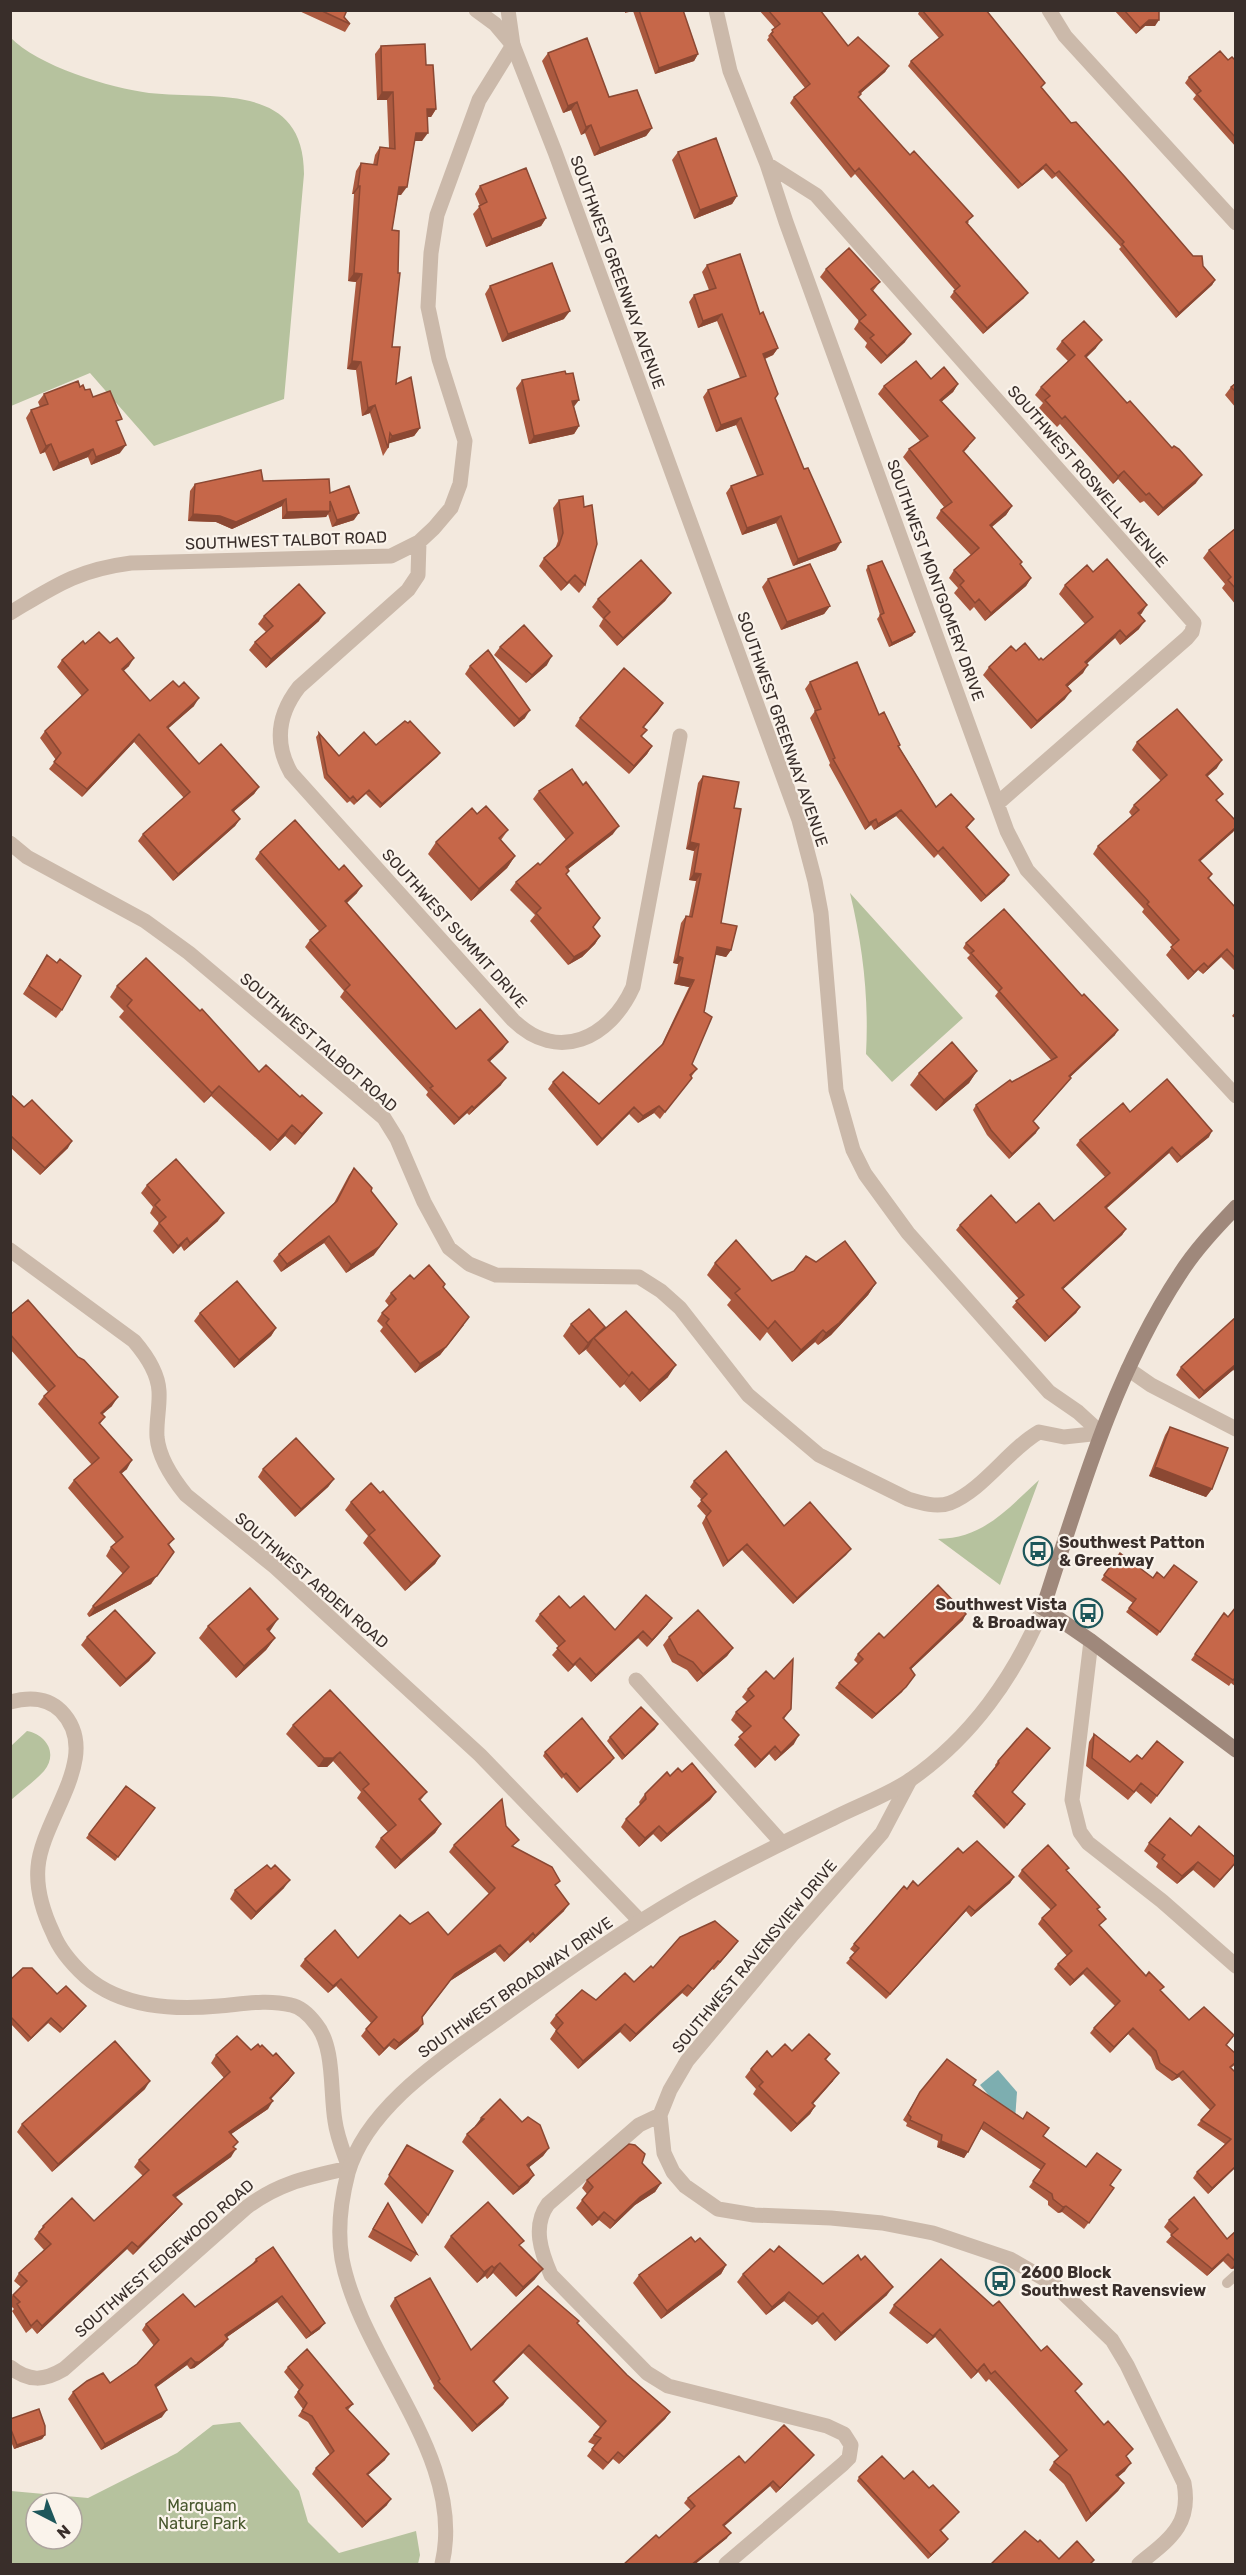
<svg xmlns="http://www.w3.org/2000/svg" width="1246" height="2575" font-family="Rubik,sans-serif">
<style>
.green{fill:#b6c29e;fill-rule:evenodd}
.water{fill:#7daeb0}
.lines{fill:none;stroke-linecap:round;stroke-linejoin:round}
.service{stroke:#cbb9aa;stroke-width:10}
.minor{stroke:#cbb9aa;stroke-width:15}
.tertiary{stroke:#cbb9aa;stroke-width:15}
.secondary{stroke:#9f887b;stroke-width:15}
.wall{fill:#aa593f}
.shaded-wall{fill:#8b4833}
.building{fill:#c66749;stroke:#8b4833;stroke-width:1.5}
.labels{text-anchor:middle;stroke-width:4.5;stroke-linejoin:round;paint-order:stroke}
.street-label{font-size:16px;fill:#392e2a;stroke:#faf3eb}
.poi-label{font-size:16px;font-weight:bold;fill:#392e2a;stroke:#faf3eb;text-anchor:start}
.park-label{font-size:16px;fill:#48572d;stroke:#faf3eb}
</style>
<rect width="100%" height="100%" fill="#f3e9de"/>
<path class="green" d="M10,37c27,29 101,51 139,56 64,7 155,-12 155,81l-20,225 -130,47 -64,-73 -79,33z
M850,893l113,125 -71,64 -26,-28c3,-55 -3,-107 -16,-161z
M1039,1480l-39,105 -62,-46c46,-1 69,-30 101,-59z
M27,1731c20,4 31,23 17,40 -9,10 -23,20 -33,29v-54z
M240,2422l59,69 9,31 31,31 77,-22 4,24 -2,9h-407v-73l77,7 89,-45 36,-28zM36,2503h36v36h-36z"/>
<path class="water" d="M998,2070l19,22 -2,28 -17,-14 -18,-21z"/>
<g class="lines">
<path class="service" d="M1227,2283l9,-8"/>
<path class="minor" d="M716,10l14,61 37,93 19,58 221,609 20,39 209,226
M1049,10l16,26 171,187
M767,164l49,31 378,428 -2,9 -5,6 -189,165
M419,542l-1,33 -10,15 -109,97c-21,27 -25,56 -8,86l222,247c45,44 97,18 120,-33l47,-251
M10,613c45,-27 67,-43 121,-50l260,-7 28,-14 15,-14 17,-20 9,-24 5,-43 -26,-82 -11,-52 3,-54 6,-38 42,-115 34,-55
M10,843l17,14 118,64 44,32 195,165 13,21 27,63 25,46 20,16 27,11 143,2 22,14 19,17 68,87 71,60 89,44c13,4 29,9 42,4 33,-13 58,-53 89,-71l25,5 37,-4
M10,1250l124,91c12,14 24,31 25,50 1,15 -3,31 -2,46 2,22 16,42 29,58l89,72 205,188 160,166
M1128,1369l23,16 85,44
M1091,1641l-19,159 8,32 8,11 74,58 74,65
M636,1680l146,163
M10,1702c18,-5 37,-5 51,9 43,44 -19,106 -23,156 -2,22 6,47 15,66 7,18 19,31 32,43 37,32 88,34 134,30 24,-2 48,-7 72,-1 10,2 19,11 25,19 19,23 14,68 19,97 2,16 9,32 14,47 -39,9 -69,14 -102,39l-183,162c-20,12 -35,13 -54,-2
M910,1780l-28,53 -89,101 -106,127 -17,29 -10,25 4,38 9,19 12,14 33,23 36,6 77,3 51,5 51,10 77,26 45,26 57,55 15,25 57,118c8,43 -16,57 -45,81
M660,2115l-21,10 -91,79c-16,22 -7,48 3,71l96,98 21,13 159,40 17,8 7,11 -2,13 -6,6 -117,100"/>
<path class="tertiary" d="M476,10l19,14 16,19
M508,10l5,35 42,107 244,668 16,61 6,32 15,177 17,60 12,24 43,59 141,159 29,20 23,21
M442,2564c25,-107 -81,-204 -100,-305 -5,-29 -1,-59 6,-86 17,-60 82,-106 130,-140 69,-49 138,-99 211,-141 47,-27 95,-50 143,-73 25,-13 54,-23 78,-39 61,-42 105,-104 133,-172"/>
<path class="secondary" d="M1236,1207c-20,21 -41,43 -56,67 -67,102 -100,220 -137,334l48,33 145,109"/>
</g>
<path class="wall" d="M297,10h50l-3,7 6,7 -5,8z
M625,10h58l15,44 -4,7 -39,13 -22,-63 -8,2z
M759,10h61l28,36 41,20 -4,6 -25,22 -2,4 111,124 -2,2 57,74 -41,36 -33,-37 5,-7 -100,-116 -4,4 -61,-75 4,-6 11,-9 -38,-48 2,-3 -1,-1 7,-8z
M920,10h66l55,78 30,35 144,157 -3,5 -36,33 -57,-69 2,-2 -65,-71 -4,3 -9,-10 -25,20 -110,-123 3,-5 28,-23 -21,-24z
M1114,10h45l-4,16h-10l-9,8z
M381,46l45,19 10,44 -5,8h-4l-5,24h-8l-13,54h-3l-6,35v117l4,37 24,44 -6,8 -25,7 -1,5 -5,8 -13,-43 -8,3 -6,-46 -9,-1 9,-87 -8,-1 6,-87h-2l4,-23 5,-8 12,2 2,-10 5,-8 9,1 -2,-48h-10l-2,-46z
M548,53l104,75 -6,8 -52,20 -9,-23 -4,2 -10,-25 -8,3 -21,-52z
M1228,60l8,1v86l-43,-48 3,-4 -11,-12 4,-6z
M678,152l59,44 -5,8 -38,15 -22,-59z
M480,186l66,32 -5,8 -55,21 -13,-33 7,-8 -5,-12z
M707,265l53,49 18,34 -5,7 -8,4 10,39 61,152 -43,16 -17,-43 -34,12 -16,-42 5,-7 26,-10 -21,-51 -20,7 -13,-35 5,-7 32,-12 -23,-57 -19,7 -9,-26 5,-7 15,-5 -7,-18z
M826,269l54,13 -7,9 32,51 -24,22 -16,-17 2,-4 -13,-14 5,-8 -39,-44z
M490,286l74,33 -62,23 -17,-48z
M1062,341l34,7 -10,10 110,125 -38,33 -14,-15 -4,2 -22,-24 -5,5 -53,-60 -3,3 -18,-19 4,-5 -8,-8 6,-8 27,-26 -12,-12z
M931,379l27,5 -5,8 -12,10 28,44 -5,6 48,54 -6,9 -14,12 30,35 -2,3 11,13 -5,8 -41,35 -11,-14 -4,4 -16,-18 4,-5 -9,-10 5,-8 17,-15 -35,-37 5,-8 3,-3 -41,-50 6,-8 11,-8 -42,-47 6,-8z
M522,380l52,27 5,19 -5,8 -45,10 -13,-56z
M1236,383v25l-11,-13 6,-8z
M80,387l13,10 25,28 2,28 -29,12 -3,-8 -35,14 -8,-19 -5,2 -14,-36 5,-8 9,-3 -2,-5 6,-8z
M263,481l67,12 24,27 -22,7 -4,-13 -2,3 -44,2v-13l-50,23 -16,-7 -28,-1 2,-30 5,-7z
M559,500l26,85 -6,8 -10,-10 -8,8 -22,-25 5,-8 11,-9 3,-8 -5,-33z
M1236,528v77l-14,-17 3,-4 -22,-26 6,-8z
M868,566l47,66 -3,4 -23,11 -12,-28 3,-4 -14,-45z
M1093,572l49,41 -2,2 -1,14 -19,16 -5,-7 -28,25 -4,10 -16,14 -2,12 -34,30 -48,-54 6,-8 27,-16 23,9h4l42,-36 -26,-30 6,-9z
M768,579l62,27 -6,8 -43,16 -19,-43z
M671,593l-6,8 -48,45 -18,-20 4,-7 -11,-12 6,-8z
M264,616l55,5 -53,47 -17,-18 6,-8 11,-10 -8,-8z
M85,644l44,22 -6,5 27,30 44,5 -26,22 31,36 60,23 -5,7 -20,17 6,8 -5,7 -62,55 -35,-40 5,-7 41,-36 -50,-56 -52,55 -33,-28 7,-9 -16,-22 5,-7 37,-35 -25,-29 5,-7z
M500,647l47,18 -21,18 -32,-28z
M470,666l55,52 -11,9 -49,-53z
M810,682l69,33 21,30 -1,2 37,60 38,12 -7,9 38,53 -24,21 -43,-48 -4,4 -38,-42 -22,14 -3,-5 -6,5 -36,-65 1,-2 -20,-45 5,-7 -10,-22z
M663,703l-19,24 -2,10 10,9 -5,8 -18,20 -54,-48 5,-8z
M319,733l20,23 37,-11 64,8 -3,4 -57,51 -14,-14 -12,11 -4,-4 -3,2 -23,-25 -8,-41z
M1137,742l80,26 -10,9 11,25 18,19v7l-3,4 -33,29 12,13 -3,4 27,30v64l-15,-15 -18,17 -5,-4 -10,10 -22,-25 7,-9 -31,-34 2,-3 -51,-55 5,-8 34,-30 -3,-4 5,-7 27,-24 -29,-31z
M703,776l31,32 -13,115 10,27 -5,7 -11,-3 -23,110 5,5 -37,50 -6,-6 -16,10 -9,-9 -32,32 -49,-57 5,-7 46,22 62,-58 28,-59 -15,-3 4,-20 -5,-1 8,-40 5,-7h3l7,-35 -7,-1 5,-29 -8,-2 12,-66z
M539,791l74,43 -45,35 1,2 -3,4 27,52 7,9 -5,8 -13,13 -14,8 -38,-44 5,-6 -25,-25 6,-8 24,-17 26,-25 -33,-41z
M477,814l31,16 -7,10 14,16 -8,12 -36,33 -43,-47 8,-12z
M260,852l97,41 -10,10 109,126 47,20 -13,12 11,24 -32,30 -2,-2 -13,12 -28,-30 2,-3 -88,-95 4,-6 -39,-44 5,-7 9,-9 -64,-72z
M966,943l149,92 -45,42 -3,6 -34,39 3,11 -27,26 -22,-24 -14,-25 3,-5 36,-23 39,-22 -56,-64 3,-4 -31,-34 3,-3 -7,-7z
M47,955l15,55 -6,8 -33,-24z
M117,986l183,111 22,16 -8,10 -19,22 -10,-9 -15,15 -59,-55 -7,7 -85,-86 5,-6 -14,-14z
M1236,1011v8l-4,-3z
M977,1071l-8,12 -33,28 -26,-26 9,-12z
M10,1094l14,13 44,41 -28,27 -30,-28z
M1130,1112l79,25 -32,26 -8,-10 -62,55 19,21 -4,6 -59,54 17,18 -4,6 -31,29 -33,-35 7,-8 -63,-69 4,-5 94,-4 51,-44 -29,-32 4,-5z
M354,1168l17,23 3,64 -28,18 -22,-30 -43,29 -8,-11 6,-7 55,-51 15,-28z
M147,1185l71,36 -34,30 -3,-5 -8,8 -20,-23 6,-8 -9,-10 3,-6 -12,-14z
M816,1262l60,21 -8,12 -37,40 -13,10 -3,-3 -23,20 -25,-30 -7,9 -33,-36 4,-5 -24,-25 8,-12 57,18z
M414,1279l29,8 21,38 -24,30 -25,18 -35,-42 3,-4 -6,-6 5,-8 7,-7 -4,-5 6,-8z
M200,1313l76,15 -5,8 -37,32 -40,-47z
M10,1315l102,91 -10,8 3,3 -5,7 27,45 -6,4 53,66 -5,6 -18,39 -62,33 -2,-3 6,-8 30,-32 -17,-18 5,-9 5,-4 -48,-55 6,-8 18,-15 -54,-61 6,-8 4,-4 -38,-43z
M1236,1317v55l-3,-2 -34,29 -23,-24 5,-8z
M571,1324l32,7 65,46 -28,25 -16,-18 -4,4 -34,-38 1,-2 -8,7 -16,-19z
M1170,1427l42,62 -6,8 -57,-21 16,-41z
M263,1469l71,10 -6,8 -33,30 -37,-40z
M694,1481l90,45 67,23 -5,6 -53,49 -51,-54 -19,17 -21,-44 4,-7 -9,-10 5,-6 -12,-13z
M351,1502l89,54 -5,8 -30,27 -42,-48 5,-7 -23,-26z
M1120,1553l33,25 44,4 -40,54 -31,-24 7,-9 -32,-23z
M1236,1607v80l-5,-4 -2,3 -38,-26 33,-47 4,4z
M570,1608l45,22 57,-12 -5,7 -20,22 -9,-9 -47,44 -16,-17 -7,7 -16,-17 7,-8 -24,-26 5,-7z
M963,1620l-52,49 -9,23 -30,27 -37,-31 4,-5 19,-19 -4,-4 4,-6 26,-16z
M208,1626l61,6 6,6 -9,12 -30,28 -37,-40z
M87,1637l68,16 -6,8 -29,26 -39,-42z
M669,1637l64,11 -6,8 -30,26 -10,-12 -15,-8 -9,-17z
M748,1689l43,20 -7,10 10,25 -19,17 -6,-7 -14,14 -21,-23 10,-12 -13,-13 5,-8 11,-10 -5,-5z
M293,1725l134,67 -7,9 21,23 -6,9 -40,36 -20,-22 6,-9 7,-6 -31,-34 4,-6 -28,-31 -6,6h-9l-32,-33z
M655,1729l-33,31 -15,-19 3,-4z
M1094,1734l36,28 12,-3 41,3 -32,42 -15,-13 -8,9 -42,-34 3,-24z
M1050,1748l-38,45 11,15 -19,21 -32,-33 24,-29 -1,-2 3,-4z
M545,1752l66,10 -34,31 -14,-16 -1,2 -19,-23z
M682,1772l34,20 -6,8 -49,42 -8,-8 -14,13 -18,-20 5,-8 14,-14 -1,-3 6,-8 25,-18z
M126,1786l29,22 -40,53 -29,-23z
M506,1826l8,21 42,40 8,24 -34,32 -2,-3 -24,22 -9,-10 -45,29 -28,37 -4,13 -23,19 -6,-4 -10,10 -18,-20 10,-13 -35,-37 -8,7 -28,-27 5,-7 53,-1 52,-34 38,11 41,-41 -40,-42 5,-7z
M1191,1836l45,26 -22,26 -21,-18 -16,14 -21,-17 2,-4 -14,-12 5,-8z
M963,1853l51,24 -4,6 -39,34 -5,-6 -80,88 -40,-36 9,-10 -5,-4 4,-5 53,-55 11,-3z
M1069,1868l-3,3 32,39 2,16 46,50 43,44 38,25 9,9v10l-5,4 5,5v94l-28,27 -15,-16 4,-6 28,-28 -28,-19 13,-15 -31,-33 -7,4 -16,-12 -5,-12 -23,-23 -18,19 -20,-20 4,-5 21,-22 -32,-32 -13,12 -16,-17 4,-5 9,-8 -29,-32 4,-6 9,-8 -33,-34 4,-6z
M284,1888l-33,32 -21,-21 5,-9z
M738,1941l-24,29 -2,-1 -25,28 -5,-4 -52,49 -10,-10 -42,37 -28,-30 6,-9 -6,-7 6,-8 40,-15 38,-18 19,-14z
M10,1980l47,14 29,12 -26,27 -12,-10 -20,19 -18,-19z
M251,2050l38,30 -18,19 -3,10 -37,25 3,13 -3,10 -56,40 7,7 -6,7 -43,44 -6,-6 -90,85 -5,-6 -6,5 -14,-22 2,-2 -4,-4v-7l11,-11 -7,-6 5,-8 25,-23 -10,-11 9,-13 51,-5 49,-45 -9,-9 5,-7 85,-82 -13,-15 5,-8z
M792,2051l38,3 -4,6 7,21 -20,23 2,2 -5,8 -19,18 -38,-38 3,-5 -11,-12 6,-8 21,-12z
M973,2085l141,103 -30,41 -22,-17 -4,1 -10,-8v-4l-19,-14 12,-17 -60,-41 -17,29 -27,-11 1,-6 -32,-15 1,-3 -4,-3 17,-28z
M145,2089l-93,83 -35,-40 5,-8z
M522,2122l27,26 -6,8 -14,11 5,8 -6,8 -15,12 -51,-53 5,-8 9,-8h-1z
M407,2145l21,70 -6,9 -38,-40z
M642,2163l19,20 -6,9 -20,13 -25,24 -11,-9 -7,6 -16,-18 11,-14 -5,-6 5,-8z
M388,2203l29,51 -6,8 -43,-25 14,-25z
M1169,2220l58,19 9,-8v37l-5,1 -8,-8 -16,15 -41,-34 6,-7 -8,-8z
M451,2236l69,10 15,33 -19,18 -23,-24 -6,6 -2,-3 -8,7 -33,-36z
M695,2242l31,23 -5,9 -60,45 -28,-36 6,-8z
M256,2259l64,70 -14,10 -29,-37 -50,35 -4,9 -29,22 -4,1 -3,-4 -31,22 6,30 -61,33 -33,-51 5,-7 37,-9 27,-19 17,-18 -12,-16 4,-6 49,-17 56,-41z
M743,2274l80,10 64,11 -52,46 -18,-20 -5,4 -28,-24 -18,14 -29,-33z
M395,2298l76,52 106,-26 50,51 43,37 -5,7 -46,45 -6,-5 -10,11 -16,-14 8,-11 -7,-3 12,-15 -77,-74 -29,29 14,16 -5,7 -31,27 -39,-44 1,-2 -44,-80z
M894,2305l182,87 51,66 -2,13 -7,6 6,6 -6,8 -32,31 -22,-38 -15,-14 5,-8 6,-5 -71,-78 -3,3 -8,-10 -7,7 -36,-42 -8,7 -38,-31z
M288,2367l65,37 -5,6 37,50 -17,15 19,30 -25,23 -50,-54 4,-6 14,-13 -22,-33 -10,-6 5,-7 -9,-12 5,-7 -15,-18z
M10,2419l35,16 -3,4 -28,10 -4,-10z
M810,2460l-34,33 -6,-7 -46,40 3,12 -33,27h-71l36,-27 32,-28 -7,-7 4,-5 57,-35z
M859,2477l45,2 52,37 -15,15 7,8 -3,4 -17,16 -71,-78z"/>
<path class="shaded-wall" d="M1149,20h10l-4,6h-10l-9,8 4,-6z
M698,54l-4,7 -39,13 4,-6z
M889,66l-4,6 -30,26 4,-6z
M382,92h11l-6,8h-10z
M577,102l-6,8 -8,3 5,-7z
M427,109h9l-5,8h-10z
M591,125l-6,8 -4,2 5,-8z
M652,128l-6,8 -52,20 6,-8z
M416,133h12l-6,8h-12z
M1046,164l-3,5 -25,20 4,-4z
M358,186h2l-6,8h-2z
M399,187h8l-6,8h-8z
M737,196l-5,8 -38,15 6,-9z
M546,218l-5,8 -55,21 6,-8z
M354,273l8,1 -6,8 -8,-1z
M1215,280l-3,5 -36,33 3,-5z
M1028,293l-4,5 -41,36 4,-6z
M570,311l-6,8 -62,23 6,-8z
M722,314l-5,7 -19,7 5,-7z
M911,334l-6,8 -24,22 6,-8z
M1102,340l-6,8 -17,16 6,-8z
M778,348l-5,7 -15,6 5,-7z
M352,361l9,1 -5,8 -9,-1z
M958,384l-5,8 -19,16 6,-8z
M579,400l-6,8 -1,-7z
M375,405l-5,8 -8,3 6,-8z
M741,418l-5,7 -20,7 5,-7z
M579,426l-5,8 -45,10 5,-8z
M420,428l-6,8 -27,8 5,-8z
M51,444l-6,8 -5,2 6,-8z
M126,445l-6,8 -29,12 5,-8z
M93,449l-5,8 -35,14 6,-8z
M1124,471l-6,8 -5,5 5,-8z
M1202,475l-6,8 -38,33 5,-8z
M286,499l-4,7 -50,23 -16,-7 -28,-1 5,-7z
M1012,506l-6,9 -22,18 6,-8z
M330,511l-4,6 -44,2 5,-7z
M359,513l-5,7 -22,7 5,-7z
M781,516l-5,7 -34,12 5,-7z
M841,542l-5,8 -43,16 5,-7z
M575,575l-6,8 -8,8 6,-8z
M1031,578l-5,8 -41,35 6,-8z
M671,593l-6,8 -48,45 6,-8z
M1147,605l-5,8 -9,8 5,-8z
M830,606l-6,8 -43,16 6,-8z
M325,613l-6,8 -53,47 5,-9z
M1145,621l-6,8 -19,16 6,-8z
M1120,630l-5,8 -35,32 5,-8z
M915,632l-3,4 -23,11 3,-4z
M552,656l-5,9 -21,18 6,-8z
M134,658l-5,8 -12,11 5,-8z
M1088,665l-5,8 -23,20 6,-8z
M1071,691l-6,8 -34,30 6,-8z
M199,698l-5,8 -32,28 5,-7z
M663,703l-5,8 -21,24 6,-8z
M530,710l-5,8 -11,9 5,-8z
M139,734l-5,8 -52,55 5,-8z
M652,746l-5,8 -18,20 5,-8z
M440,753l-3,4 -57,51 2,-4z
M1222,760l-5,8 -17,14 6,-7z
M259,787l-5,7 -27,23 5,-7z
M901,810l-5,6 -22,14 4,-6z
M240,819l-5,7 -62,55 5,-7z
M876,819l-5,6 -6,5 4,-7z
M619,826l-6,8 -53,41 6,-8z
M1236,827l-3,5 -39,35 5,-7z
M690,842l9,2 -5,7 -8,-2z
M515,856l-8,12 -36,33 8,-12z
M694,873l7,1 -5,7 -7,-1z
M1009,875l-4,6 -24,21 5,-6z
M362,886l-5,7 -16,15 4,-7z
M600,936l-5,8 -13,13 -14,8 6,-8z
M717,947l14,3 -5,7 -14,-3z
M1227,949l-6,8 -18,17 5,-7z
M678,956l5,2 -5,6 -5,-1z
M1204,963l-6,7 -10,10 6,-8z
M679,977l15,3 -5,7 -15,-3z
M1118,1030l-3,5 -49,46 3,-5z
M508,1042l-5,7 -19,18 4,-7z
M977,1071l-8,12 -33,28 8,-11z
M506,1078l-5,7 -32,30 5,-7z
M219,1086l-8,10 -7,7 8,-10z
M472,1106l-5,7 -13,12 5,-7z
M659,1106l-5,7 -16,10 5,-7z
M634,1107l-5,7 -32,32 5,-7z
M322,1113l-8,10 -19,22 7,-11z
M292,1125l-7,11 -15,15 8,-11z
M1039,1128l-3,5 -27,26 3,-5z
M1212,1131l-3,6 -32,26 4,-6z
M72,1141l-4,7 -28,27 5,-7z
M1172,1147l-3,6 -67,59 3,-5z
M224,1213l-6,8 -34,30 6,-8z
M397,1224l-23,31 -28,18 5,-8z
M1126,1229l-4,6 -64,59 4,-6z
M329,1236l-5,7 -43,29 6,-8z
M187,1238l-6,8 -8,8 5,-8z
M876,1283l-8,12 -37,40 -13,10 8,-12z
M1080,1307l-4,6 -31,29 4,-5z
M469,1317l-29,38 -25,18 5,-9z
M605,1327l-11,11 -6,10 -9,7 9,-12z
M276,1328l-5,8 -37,32 5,-8z
M823,1330l-8,12 -23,20 9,-12z
M1236,1364v2l-3,4 -34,29 5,-8z
M676,1365l-8,12 -28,25 9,-12z
M632,1372l-8,12 -4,4z
M118,1397l-6,9 -17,15 6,-8z
M132,1460l-5,9 -13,11 6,-8z
M1155,1467l57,22 -6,8 -57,-21z
M334,1479l-6,8 -33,30 6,-8z
M747,1544l-5,6 -19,17 5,-6z
M851,1549l-5,6 -53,49 4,-6z
M174,1552l-23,32 -62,33 6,-9z
M440,1556l-5,8 -30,27 6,-8z
M966,1614l-3,6 -57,54 4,-6z
M672,1618l-5,7 -20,22 5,-7z
M278,1619l-8,12 -11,10 8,-12z
M643,1631l-5,7 -47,44 5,-7z
M275,1638l-9,12 -30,28 8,-12z
M733,1648l-6,8 -30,26 6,-8z
M155,1653l-6,8 -29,26 6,-8z
M580,1658l-5,7 -7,7 5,-7z
M915,1675l-13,17 -30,27 4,-5z
M658,1724l-3,5 -33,31 3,-4z
M799,1735l-5,9 -19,17 6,-8z
M775,1746l-6,8 -14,14 6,-8z
M340,1752l-7,9 -6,6h-9l6,-9z
M614,1758l-3,4 -34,31 3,-4z
M716,1792l-6,8 -49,42 6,-8z
M441,1824l-6,9 -40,36 6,-9z
M659,1826l-6,8 -14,13 6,-9z
M1198,1862l-5,8 -16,14 5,-8z
M1236,1862l-4,6 -18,20 6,-8z
M1014,1877l-4,6 -39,34 4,-6z
M290,1880l-6,8 -33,32 5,-8z
M569,1904l-5,7 -34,32 5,-7z
M969,1906l-3,5 -80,88 4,-5z
M533,1933l-5,7 -24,22 5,-7z
M738,1941l-6,8 -18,21 6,-8z
M500,1945l-5,7 -45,29 5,-7z
M718,1961l-6,8 -25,28 6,-8z
M1087,1968l-4,6 -13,12 4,-6z
M341,1979l-5,7 -8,7 5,-7z
M688,1985l-6,8 -52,49 6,-8z
M86,2006l-3,4 -23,23 3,-4z
M51,2018l-3,5 -20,19 3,-4z
M423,2024l-5,7 -23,19 4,-7z
M625,2024l-5,8 -42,37 5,-8z
M1133,2028l-5,6 -18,19 4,-6z
M394,2039l-5,7 -10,10 5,-7z
M1183,2071l-4,6 -7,4 5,-6z
M294,2073l-5,7 -24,25 5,-7z
M839,2073l-6,8 -27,30 6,-8z
M150,2081l-5,8 -93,83 6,-8z
M273,2101l-5,8 -44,30 5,-7z
M815,2106l-5,8 -19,18 6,-8z
M481,2118l3,1 -6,8 -3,-1z
M941,2141l27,11 -4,6 -27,-11z
M549,2148l-6,8 -21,17 5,-8z
M236,2149l-5,8 -63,46 5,-8z
M1236,2166v1l-28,27 4,-6z
M534,2175l-6,8 -15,12 6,-8z
M661,2183l-6,9 -20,13 -25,24 5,-8 25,-24z
M182,2204l-6,7 -43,44 5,-8z
M1066,2206l-4,6 -4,1 5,-6z
M604,2212l-5,8 -7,6 6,-8z
M132,2242l-5,7 -90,85 5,-8z
M1228,2254l-5,7 -16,15 5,-7z
M500,2263l-7,10 -6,6 7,-11z
M1236,2263v5l-5,1z
M726,2265l-5,9 -60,45 6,-8z
M492,2266l-7,10 -8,7 7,-11z
M543,2269l-8,10 -19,18 7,-10z
M893,2287l-6,8 -52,46 6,-8z
M789,2292l-5,9 -18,14 6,-8z
M282,2296l-5,6 -57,40 5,-7z
M823,2313l-6,8 -5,4 6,-8z
M325,2323l-5,6 -14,10 5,-6z
M940,2329l-5,8 -8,7 6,-8z
M228,2339l-5,7 -29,22 -4,1 5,-7z
M529,2345l-6,8 -35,35 5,-7z
M191,2358l-4,7 -37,27 5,-7z
M984,2364l-6,8 -7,7 6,-8z
M508,2398l-5,7 -31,27 5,-7z
M167,2410l-5,7 -61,33 4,-6z
M670,2412l-5,7 -46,45 5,-7z
M45,2435l-3,4 -28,10 3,-4z
M389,2454l-4,6 -22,19 4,-5z
M814,2455l-4,5 -34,33 4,-5z
M1131,2463l-6,8 -15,12 6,-8z
M773,2481l-3,5 -50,44 3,-5z
M1124,2483l-6,8 -32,31 5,-8z
M391,2499l-4,6 -25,23 4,-6z
M731,2533l-4,5 -33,27h-3z
M948,2539l-3,4 -17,16 3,-4z"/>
<path class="building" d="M320,10h27l-3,7 6,7z
M639,10h44l15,44 -39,14z
M768,10h52l28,36 10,-9 31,29 -30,26 2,2 -3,3 52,58 4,-4 59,65 -7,6 62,71 -41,35 -33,-37 6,-5 -101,-118 -4,4 -61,-75 16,-13 -39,-50 2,-2 -1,-2 8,-6z
M922,10h64l59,73 -4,4 30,36 5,-1 49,55 68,79h9l1,10 12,14 -36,33 -57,-69 2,-2 -65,-71 -4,3 -9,-10 -24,21 -111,-124 32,-26z
M1124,10h35v10h-10l-9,8z
M587,38l22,59 28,-7 15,38 -52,20 -9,-23 -5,2 -9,-25 -9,4 -20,-53z
M425,44l1,21h7l3,44h-9l1,24h-12l-9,54h-8l-7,43 7,1 -1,42h2l-8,74h8l-4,37 15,-7 9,51 -28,8 -2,-3 -2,15 -13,-43 -7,3 -7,-46 -9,-1 10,-87 -8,-1 6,-87h-2l3,-23 16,2 3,-18 15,2 -2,-57h-11l-1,-46z
M1220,51l8,9 4,-3 4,4v77l-39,-44 4,-3 -12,-14z
M716,138l21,58 -37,14 -22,-58z
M526,168l20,50 -54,21 -13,-33 8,-4 -7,-16z
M849,248l31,34 -9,7 40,45 -24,22 -17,-18 4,-3 -15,-14 7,-6 -40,-46z
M740,254l20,60 3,-2 15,36 -15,6 15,40 -3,4 29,71 4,-1 33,74 -43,17 -17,-43 -34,12 -16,-42 32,-12 -22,-56 -20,7 -13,-35 38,-14 -24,-62 -19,7 -9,-26 22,-7 -9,-23z
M552,263l18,48 -62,23 -18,-48z
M1084,321l18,19 -17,16 42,47 3,-2 42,47 2,-2 5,3 23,26 -39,33 -14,-15 -3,2 -22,-24 -6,5 -53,-60 -3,3 -17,-19 5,-4 -9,-9 34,-32 -13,-14z
M916,361l15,18 13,-12 14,17 -18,16 35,38 -12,13 49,55 -22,19 32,37 -2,2 11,14 -40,35 -12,-14 -4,4 -15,-18 4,-4 -10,-11 25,-22 -38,-38 11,-8 -43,-53 19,-13 -44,-50z
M565,371l1,3 7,-1 6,27 -7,1 7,25 -45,10 -12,-56z
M78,381l2,6 3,-2 2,5 5,-1 3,8 17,-6 12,28 -6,2 10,24 -30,12 -3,-8 -34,14 -8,-19 -5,2 -15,-36 17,-6 -4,-10z
M1236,383v9l-5,-5z
M261,470l2,11 66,-2 1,14 19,-7 10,27 -22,7 -7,-19v10l-43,1 -1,-13 -50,23 -16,-6 -27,-2 2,-30z
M583,496l1,11 8,-2 5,39 -12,41 -10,-10 -8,8 -23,-25 15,-13 4,-12 -4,-33z
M1236,528v61l-8,-9 3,-3 -22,-27z
M1107,559l40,46 -9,8 7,8 -19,16 -6,-7 -35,32 3,3 -22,20 5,6 -34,30 -48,-54 22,-21 5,5 9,-8 14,17 2,-2 2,2 50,-43 -28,-32 22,-20 6,7z
M641,560l30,33 -48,45 -19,-20 6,-6 -12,-13z
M882,561l33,71 -23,11 -12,-28 4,-2 -16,-47z
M810,564l20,42 -43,16 -19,-43z
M299,584l26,29 -54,46 -16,-17 18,-16 -9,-10z
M524,625l28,31 -20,19 -32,-28z
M99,632l11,11 7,-5 17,20 -12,11 28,32 23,-20 6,6 5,-5 15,16 -32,29 32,37 22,-20 38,43 -27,23 8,9 -62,55 -35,-40 47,-42 -51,-58 -52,55 -33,-27 7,-9 -16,-22 43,-41 -26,-30 21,-19 2,3z
M488,650l42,60 -11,9 -49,-53z
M857,662l22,53 5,-3 16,33 -2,1 38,61 15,-13 23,25 -8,8 43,48 -23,21 -43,-49 -5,5 -37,-42 -23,14 -2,-5 -7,4 -36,-64 2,-1 -20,-47 6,-2 -11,-27z
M624,668l39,35 -20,24 4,3 -6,6 11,10 -18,20 -54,-48z
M1177,709l45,51 -16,15 17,19 -7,6 20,21v6l-37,33 13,14 -4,4 28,30v51l-9,-10 -19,18 -4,-4 -10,9 -23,-25 8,-7 -32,-36 2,-2 -51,-56 41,-36 -5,-5 33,-30 -30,-33z
M405,721l3,2 2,-2 30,32 -58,51 -13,-14 -12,11 -4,-5 -3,3 -23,-25 -8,-41 20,23 25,-24 12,13z
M572,769l11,16 3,-3 33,44 -53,41 3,4 -3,3 34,44 -7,9 7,9 -12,13 -14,8 -38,-44 5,-5 -25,-26 22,-19 2,2 33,-32 -34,-42z
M703,776l36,6 -5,26 7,1 -20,114 16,3 -6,24 -14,-3 -13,65 8,5 -20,47 5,5 -7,6 2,3 -27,34 -6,-6 -16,10 -9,-9 -32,32 -49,-57 10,-10 36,32 64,-60 31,-64 -15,-3 4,-19 -5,-2 8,-40 6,1 9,-43 -7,-1 5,-29 -9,-2z
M486,806l22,24 -9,8 16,18 -36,33 -43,-47 36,-34 5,6z
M295,820l44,50 5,-5 18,21 -17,15 111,128 24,-20 28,33 -20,18 18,18 -32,30 -2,-2 -13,12 -29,-30 3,-2 -88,-96 5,-5 -40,-45 16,-14 -66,-74z
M1004,909l78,87 2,-2 34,36 -49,46 2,2 -38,43 6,7 -27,26 -21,-24 -15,-25 34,-25 2,2 45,-25 -58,-66 3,-3 -31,-35 3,-2 -8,-8z
M47,955l10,8 3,-4 21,17 -19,34 -33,-24z
M146,958l54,53 2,-2 57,63 7,-7 34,32 2,-2 20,18 -20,21 -10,-9 -14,15 -59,-54 -7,7 -85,-87 5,-6 -15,-14z
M952,1042l25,29 -33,29 -25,-27z
M1167,1079l45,52 -31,26 -9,-10 -67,60 21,22 -64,59 18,19 -31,30 -33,-36 8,-6 -64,-70 31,-30 25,28 23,-20 15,18 56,-48 -30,-33 43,-37 7,9z
M10,1094l14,13 8,-7 40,41 -27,27 -35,-33z
M176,1159l48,54 -34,30 -3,-5 -9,8 -19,-23 7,-6 -11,-12 5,-5 -13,-15z
M354,1168l18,20 -1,3 26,33 -18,23 -28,18 -22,-29 -42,28 -8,-10 58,-53z
M736,1240l36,41 22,-10 12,-15 10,6 29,-21 31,42 -37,40 -13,10 -3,-3 -22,20 -26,-29 -7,8 -33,-36 5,-4 -25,-26z
M429,1265l16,19 -2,3 26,30 -23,30 -26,17 -34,-41 3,-4 -7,-6 14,-14 -5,-6 19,-18 4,4z
M237,1281l39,47 -37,32 -39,-47z
M28,1300l50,57 6,3 34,37 -17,16 4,4 -6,6 33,37 -12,12 54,67 -6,5 6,8 -17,24 -62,32 -2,-2 36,-39 -18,-20 12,-10 -49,-57 25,-22 -55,-62 11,-10 -45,-52v-19z
M589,1309l16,18 -17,16 -17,-19z
M626,1311l50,54 -27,25 -17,-18 -3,4 -35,-38z
M1236,1317v47l-32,27 -23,-24z
M1170,1427l58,21 -16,41 -57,-22z
M296,1438l38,41 -33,30 -38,-40z
M726,1451l58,75 26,-24 41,47 -54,49 -50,-54 -19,17 -22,-44 5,-6 -10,-11 6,-6 -13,-13z
M371,1483l9,10 3,-2 57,65 -29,27 -42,-48 6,-5 -24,-28z
M1120,1553l33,25 4,-6 7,6 10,-13 23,17 -37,50 -31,-24 7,-9 -32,-24z
M938,1585l28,29 -56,54 5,7 -9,12 -30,27 -37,-31 24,-24 -5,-5 21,-21 5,5z
M250,1588l28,31 -11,10 8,9 -31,28 -36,-40z
M646,1595l26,23 -20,22 -9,-9 -47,44 -16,-17 -7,7 -16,-17 8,-7 -25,-27 19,-18 11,12 14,-12 31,34z
M1236,1607v70l-3,3 -38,-26 29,-41 4,4z
M115,1610l40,43 -29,26 -39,-42z
M698,1610l35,38 -30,26 -10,-12 -15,-8 -9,-17z
M793,1659l-2,50 -8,9 16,17 -18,18 -6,-7 -14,14 -22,-23 12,-11 -15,-14 18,-16 -6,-7 18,-18 8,8z
M330,1690l97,102 -8,7 22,25 -40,36 -20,-22 15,-13 -33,-36 6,-5 -29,-32 -7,6h-9l-31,-33z
M641,1707l17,17 -33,32 -15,-19z
M582,1718l32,40 -34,31 -14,-16 -2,2 -19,-23z
M1027,1728l23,20 -38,44 13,12 -18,21 -32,-33 24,-29 -1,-2z
M1094,1734l36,28 7,-7 5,4 15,-18 26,21 -26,34 -16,-13 -7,9 -42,-34z
M692,1763l24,29 -49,42 -8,-8 -14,12 -19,-19 20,-20 -1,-5 22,-22 3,4 8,-8 4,4z
M126,1786l29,22 -37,49 -29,-23z
M502,1799l4,27 13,14 -7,6 40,21 8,14 -5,4 14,19 -34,32 -2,-3 -24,22 -9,-10 -45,29 -33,43 1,7 -24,19 -5,-4 -10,10 -18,-20 11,-12 -36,-38 -8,7 -28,-27 30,-29 23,28 42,-43 10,9 18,-12 20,23 47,-47 -41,-43z
M1170,1818l21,18 8,-10 37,32v4l-16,18 -22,-18 -16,14 -20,-17 3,-4 -16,-12z
M977,1841l37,36 -39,34 -6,-5 -79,88 -40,-36 9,-10 -5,-4 50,-58 3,3 6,-8 5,5 40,-38 5,5z
M1048,1845l21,23 -3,2 34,37 -3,2 9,10 -7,6 47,51 3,-4 15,15 -4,3 29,30 15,-13 30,28 -8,10 10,9v8l-6,5 6,6v93l-24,22 -15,-16 34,-33 -30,-19 14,-15 -32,-34 -6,4 -17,-12 -4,-12 -23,-23 -19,19 -20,-19 26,-27 -33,-33 -13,12 -16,-16 14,-13 -30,-33 14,-13 -34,-35z
M267,1865l4,4 4,-4 15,15 -34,32 -21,-22z
M715,1921l23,20 -18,21 -2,-1 -25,28 -5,-4 -52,49 -11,-10 -42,37 -27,-30 7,-8 -7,-8 26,-25 14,10 29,-27 9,9 17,-16 2,2 27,-31z
M23,1968h9l25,26 9,-8 20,20 -23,23 -12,-11 -20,20 -21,-22v-36z
M809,2034l21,20 -5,5 14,14 -27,30 3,3 -18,18 -38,-38 4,-4 -12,-13 16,-18 5,6 13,-13 7,7z
M237,2036l14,14 7,-6 2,3 2,-2 11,11 3,-3 18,20 -24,25 3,3 -44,31 9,10 -5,5 3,2 -63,46 9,9 -44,43 -6,-5 -90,84 -5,-6 -6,6 -14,-22 3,-2 -7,-7 14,-14 -8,-8 32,-29 -12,-12 5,-5 -1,-1 29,-28 22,23 55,-51 -10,-10 91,-88 -14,-17z
M115,2041l35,40 -92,83 -36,-40z
M947,2059l29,21 -3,5 50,34 4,-7 22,16 -6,8 43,31 11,-14 24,17 -11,15 4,3 -25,35 -23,-17 -3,1 -10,-8 -1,-5 -19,-13 12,-17 -61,-42 -16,30 -27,-11 1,-6 -32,-15 1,-3 -3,-3 12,-22z
M500,2099l22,23 6,-5 12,8 9,23 -22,17 7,10 -15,12 -52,-53 17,-15 -3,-1z
M629,2144l6,1 10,9 -3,9 19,20 -21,14 -25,24 -11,-9 -6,6 -16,-18 11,-13 -6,-7z
M407,2145l46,26 -25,44 -39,-40z
M1194,2197l33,42 9,-8v31l-8,-8 -16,15 -41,-34 7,-6 -9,-9z
M488,2202l36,39 -5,4 24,24 -20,18 -23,-24 -6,5 -2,-2 -8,6 -33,-36z
M388,2203l29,51 -44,-25z
M691,2237l4,5 5,-4 26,27 -59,46 -28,-36z
M779,2246l44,38 35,-29 3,5 4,-4 28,31 -52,46 -18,-20 -5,4 -29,-25 -17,15 -29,-33 27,-25 4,3z
M273,2247l52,76 -14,10 -29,-37 -57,39 3,4 -29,23h-4l-4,-4 -36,27 12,25 -62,34 -32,-52 14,-11 16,-8 7,10 27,-19 22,-24 -13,-16 37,-30 12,13 62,-46 -1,-2z
M941,2259l52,47 6,-5 42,50 6,-5 35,38 -7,7 29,34 4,-4 25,28 -7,7 5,7 -15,12 8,8 -33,31 -21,-39 -16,-13 13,-12 -72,-79 -4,3 -7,-10 -7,7 -37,-42 -7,7 -39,-31z
M430,2278l41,72 67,-64 41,35 -2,2 50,52 43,37 -46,45 -6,-5 -10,11 -16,-14 9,-11 -7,-3 12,-14 -77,-76 -36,36 15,17 -31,27 -39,-44 2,-2 -45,-81z
M307,2349l46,55 -7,4 43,46 -22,20 24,25 -25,23 -50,-54 18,-17 -22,-35 -10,-5 5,-8 -9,-11 5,-7 -15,-18z
M39,2409l6,17v9l-28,10 -7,-18v-8z
M784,2425l30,30 -34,33 -7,-7 -50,44 8,8 -40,32h-68l33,-30 3,3 36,-32 -7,-8 51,-42 6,7z
M882,2456l22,23 9,-8 16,17 4,-3 26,27 -19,18 8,9 -17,16 -72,-78z
M1025,2531l13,11 2,-2 19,19 18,-18 17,19 -5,5h-99z"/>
<defs>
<g id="bus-ring" transform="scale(1.5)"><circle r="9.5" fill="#faf3eb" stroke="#1e575b" stroke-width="1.5"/><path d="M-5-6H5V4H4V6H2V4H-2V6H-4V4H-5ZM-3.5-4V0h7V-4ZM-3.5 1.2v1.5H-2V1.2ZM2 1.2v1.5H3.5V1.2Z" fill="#1e575b"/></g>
</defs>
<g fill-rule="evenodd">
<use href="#bus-ring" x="1038" y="1551"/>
<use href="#bus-ring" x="1088" y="1613"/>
<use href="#bus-ring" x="1000" y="2281"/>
</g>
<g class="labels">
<g class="street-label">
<text transform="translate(618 272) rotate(70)" y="6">SOUTHWEST GREENWAY AVENUE</text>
<text transform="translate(1088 476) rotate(49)" y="6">SOUTHWEST ROSWELL AVENUE</text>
<text transform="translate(286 540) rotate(-2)" y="6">SOUTHWEST TALBOT ROAD</text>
<text transform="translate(936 580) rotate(70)" y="6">SOUTHWEST MONTGOMERY DRIVE</text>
<text transform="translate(783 729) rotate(71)" y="6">SOUTHWEST GREENWAY AVENUE</text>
<text transform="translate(455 928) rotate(48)" y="6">SOUTHWEST SUMMIT DRIVE</text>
<text transform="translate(319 1042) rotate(41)" y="6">SOUTHWEST TALBOT ROAD</text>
<text transform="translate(312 1580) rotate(41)" y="6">SOUTHWEST ARDEN ROAD</text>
<text transform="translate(754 1956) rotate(-50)" y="6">SOUTHWEST RAVENSVIEW DRIVE</text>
<text transform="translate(515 1987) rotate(-35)" y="6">SOUTHWEST BROADWAY DRIVE</text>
<text transform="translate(164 2258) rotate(-41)" y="6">SOUTHWEST EDGEWOOD ROAD</text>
</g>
<g class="poi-label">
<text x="1059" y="1548">Southwest Patton<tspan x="1059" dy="18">&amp; Greenway</tspan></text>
<text x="1067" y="1610" text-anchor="end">Southwest Vista<tspan x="1067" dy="18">&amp; Broadway</tspan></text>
<text x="1021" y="2278">2600 Block<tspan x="1021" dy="18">Southwest Ravensview</tspan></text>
</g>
<g class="park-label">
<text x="202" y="2511">Marquam<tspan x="202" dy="18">Nature Park</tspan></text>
</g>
</g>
<rect width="1246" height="2575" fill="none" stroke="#392e2a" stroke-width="24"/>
<g transform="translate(54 2521) rotate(138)"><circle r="28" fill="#faf3eb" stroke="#ada49e" stroke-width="1.5"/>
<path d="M0-4.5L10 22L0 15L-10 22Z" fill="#1e575b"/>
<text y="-9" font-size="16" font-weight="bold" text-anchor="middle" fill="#392e2a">N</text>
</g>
</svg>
